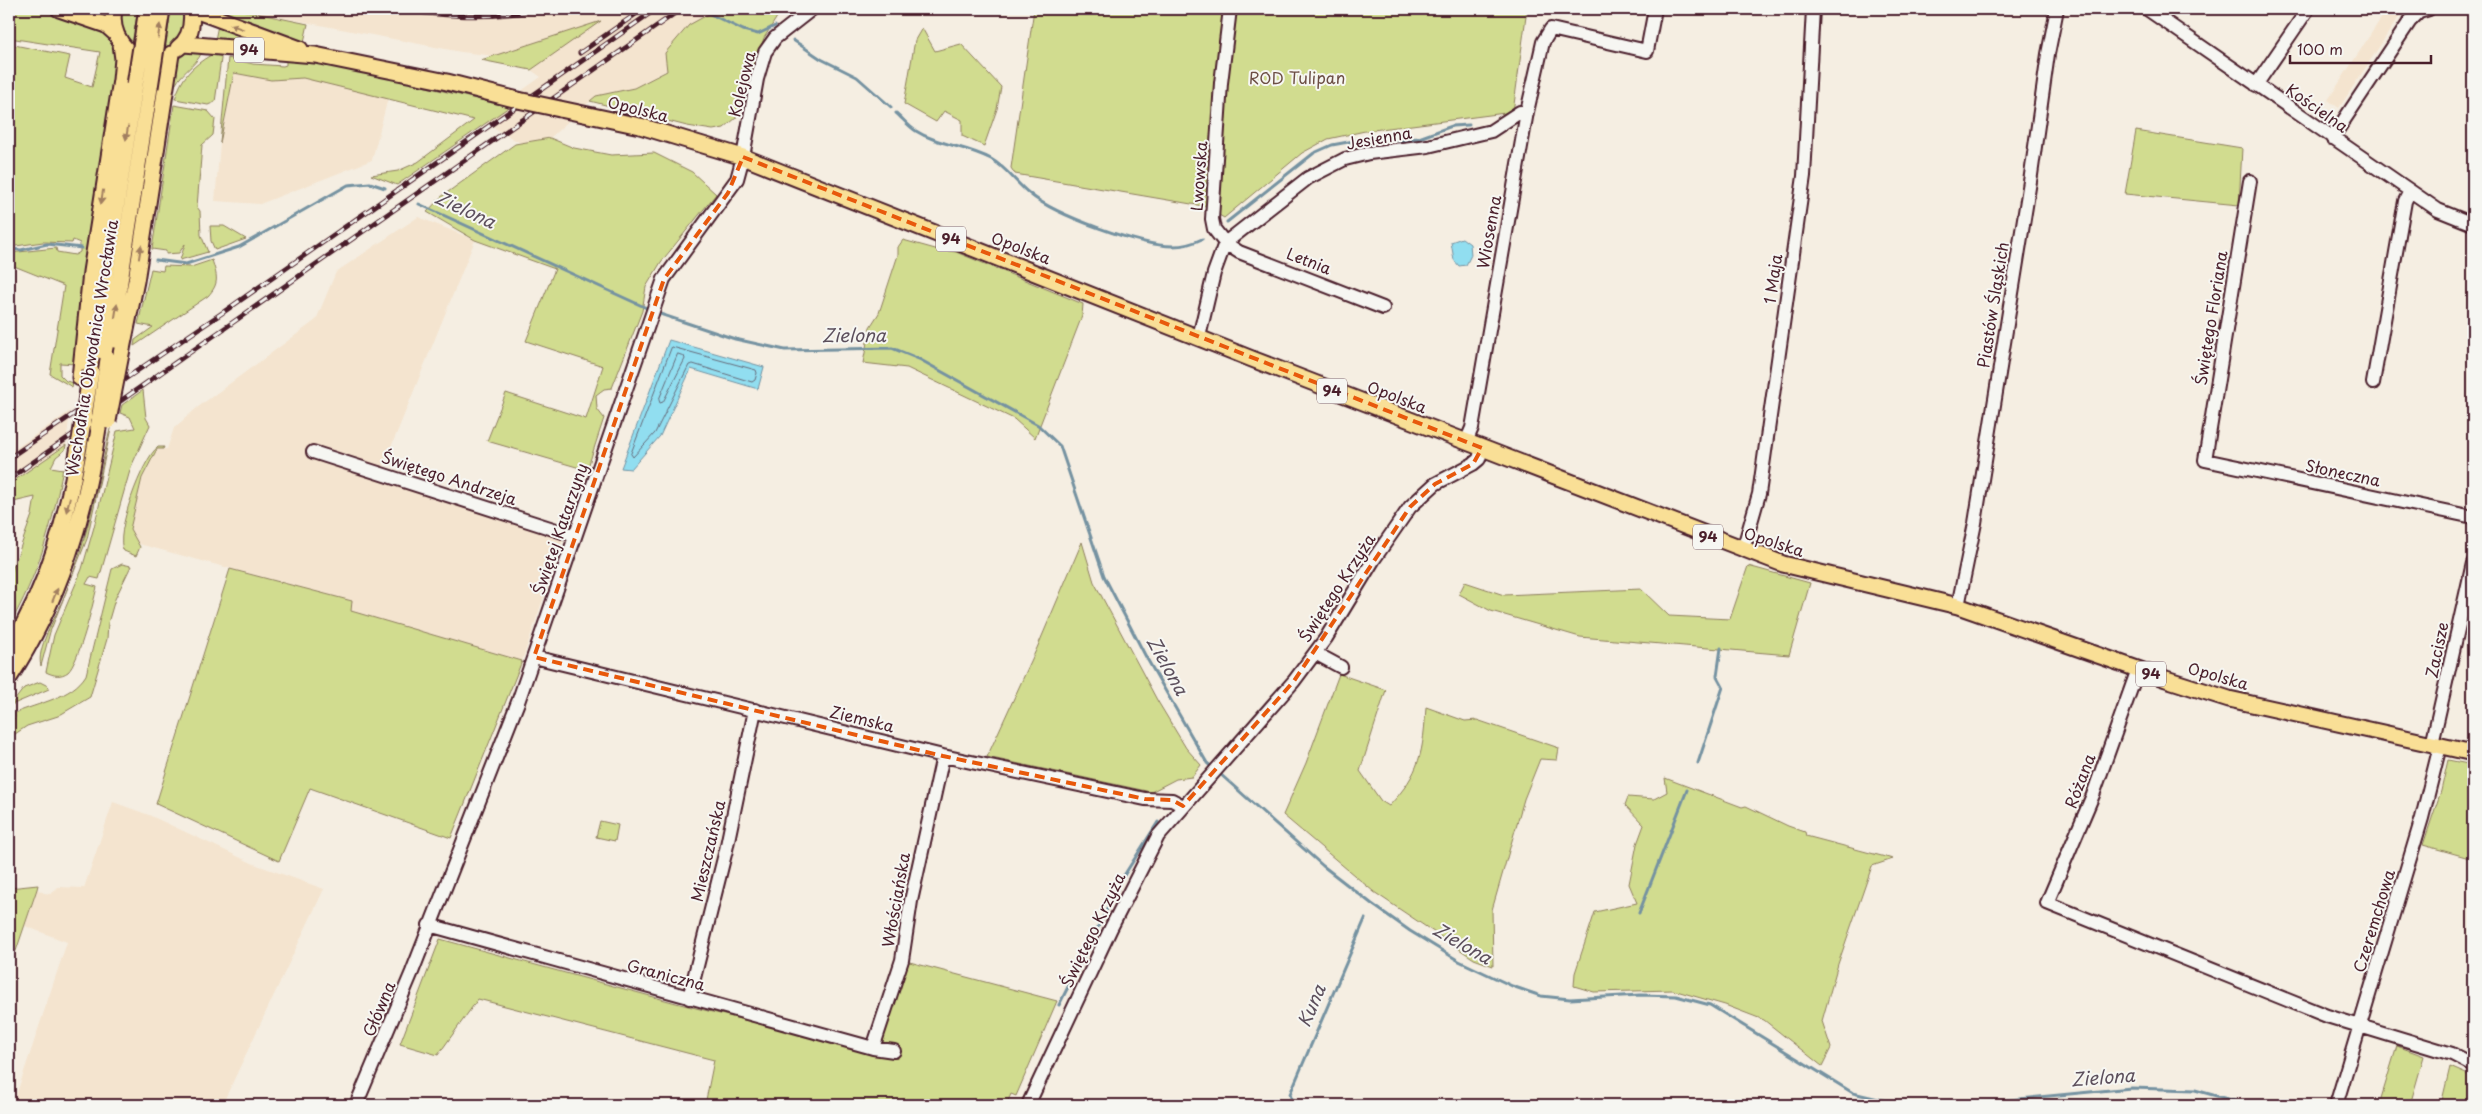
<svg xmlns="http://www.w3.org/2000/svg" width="2482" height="1114" font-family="'Playpen Sans',sans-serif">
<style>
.built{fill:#f4e4cf}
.green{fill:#d1dc8f;stroke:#8e7e5d}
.water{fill:#91def0;stroke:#7592a1}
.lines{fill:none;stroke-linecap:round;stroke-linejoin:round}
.shore{stroke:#666b7a;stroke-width:1}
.stream{stroke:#7592a1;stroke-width:3}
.minor-casing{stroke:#4a1f2b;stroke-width:16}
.major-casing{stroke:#4a1f2b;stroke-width:19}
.minor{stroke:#f6f6f2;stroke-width:12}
.major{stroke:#f9df96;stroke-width:15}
.rail-casing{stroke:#4a1f2b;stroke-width:5}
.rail{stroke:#f6f6f2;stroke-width:3;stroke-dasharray:9;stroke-linecap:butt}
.major-bridge-casing{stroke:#4a1f2b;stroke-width:19;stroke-linecap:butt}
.major-bridge{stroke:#f9df96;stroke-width:15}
.oneway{fill:#a27f60}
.marked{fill:none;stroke:#e8590c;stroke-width:4;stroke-dasharray:10 6;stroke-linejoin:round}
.labels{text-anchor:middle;stroke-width:4;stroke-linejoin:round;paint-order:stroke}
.shield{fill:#f6f6f2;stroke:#7e6067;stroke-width:1}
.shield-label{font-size:15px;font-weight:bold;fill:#4a1f2b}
.park-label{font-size:16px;fill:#6c4e44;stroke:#f6f6f2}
.street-label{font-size:16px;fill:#4a1f2b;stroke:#f6f6f2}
.water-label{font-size:18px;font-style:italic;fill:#5c4f5c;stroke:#f6f6f2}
</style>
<rect width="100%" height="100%" fill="#f5eee2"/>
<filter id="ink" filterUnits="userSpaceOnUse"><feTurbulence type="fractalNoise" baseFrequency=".02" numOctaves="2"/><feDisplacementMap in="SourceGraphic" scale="10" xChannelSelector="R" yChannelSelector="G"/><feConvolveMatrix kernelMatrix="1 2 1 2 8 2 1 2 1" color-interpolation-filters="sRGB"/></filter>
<g filter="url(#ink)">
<path class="built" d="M236,9h483l-52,61 -33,18 -38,8 -46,42 -28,6 -42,-24 61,-43 -10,-7 -44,-15 -26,-3z
M2387,9h17l-65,99 -11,-8z
M234,73l37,7 32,-2 85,20 -16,62 -112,44 -45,-3 5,-58z
M418,217l57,23 -92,227 -67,-22 -4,12 252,80 -42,124 -171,-50 1,-10 -213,-57 -9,-15 12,-51 15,-29h10l7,-21 24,-21 118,-87 20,-48z
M70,411l-4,34 -57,39v-31z
M113,802l36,13 105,49 70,25 -102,216h-209l54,-163 -42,-16 12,-37 7,4 7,1 7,-7 26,1z"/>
<path class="green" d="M9,9h33l61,20 3,2 11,21 -41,312 -16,-1v12l6,6 7,2 -1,4 -22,-13 14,-88 -55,-22v-11l47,-5 1,4 18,3 5,-3v-9l-7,-3 -1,3 -29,-1 -34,5v-203l61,12 -5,22 27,9 8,-35 -91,-14z
M121,9h17l-6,35c-10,-9 -14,-22 -11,-35z
M171,9h13c0,19 0,31 -19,41z
M219,9h17l72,15 -4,18 -83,-27z
M718,9h64l-18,29 -28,80 -12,10 -11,2 -26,-4 -97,-25 6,-5 38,-8 33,-17 -2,-18 24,-28z
M1034,9l33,2 1,-2h156l-15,142v56l-194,-33 -4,-6z
M1235,9h292l-14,103 -148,19 -37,8 -26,14 -78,65 -5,-3 8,-136z
M601,21l-70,49 -50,-10z
M218,25l64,21 -67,-6z
M922,28l13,23 26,-7 40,43 -4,22 -13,37 -22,-10v-16l-18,-9 -8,11 -32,-18 11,-64z
M189,51l13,1c-7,16 -24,21 -29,39l3,-30z
M211,55l10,1v3l-6,43 -7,3 -33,-6c6,-21 17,-33 36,-44z
M228,58l25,6 30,2 3,-1v-4l8,-1 50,7 165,40 -112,78 -26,-10 27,-4 20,-9 56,-42 -171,-42 -32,2 -37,-7 -14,70z
M174,105l34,6 7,8 -2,16 -11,10 -5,62 3,4 1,24 7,17 -28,8 5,-16 -6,9 -13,1v-3l-14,-2z
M2136,131l106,17 -3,57 -114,-11z
M550,138l24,10 37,7 43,-2 38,19 24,22 -55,68 -15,25 -4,24 -30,77 -8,1 -8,6 1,14 7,9 -17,52 -100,-29 19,-48 80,26 17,-53 -77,-25 29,-72 -80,-29 -48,-28 14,-15 74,-53z
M210,226h14l22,13 -31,11 -4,-9z
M903,240l36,10 17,2 127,52 -1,12 -47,122 -21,-19 -107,-51 -44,-5 7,-36 9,-14 19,-58v-8z
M212,260c5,16 8,23 -4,36l-74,50 1,-6 18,-13 -15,-3 13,-55 12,2 1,-5 27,1z
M143,390l3,28 4,7 -19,42 -32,112 -9,-2 -4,7 11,3c-4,17 -18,75 -29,85 -7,5 -14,4 -22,0l8,-37 28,-66 12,-42 23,-96 18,-3 -5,-11 -10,-4 2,-8z
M110,429h1l-24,110 -37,93 -9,34c-5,-17 14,-48 21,-64 24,-56 35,-114 48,-173z
M66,445l-1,5 -9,7 -5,10 12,2c-11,57 -25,106 -54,157v-47l23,-64 3,-18 -26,6v-19z
M158,447h6l-1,2h-6l-15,29 -12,51 10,18 -4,9 -12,-5c-11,-14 19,-94 34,-104z
M1082,542l12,40 63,118 29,48 15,17 -9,12 -16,2 -25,13 -164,-35 50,-109z
M122,564l9,2 -16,33 -7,24 -1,16 -17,58 -32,19 -31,10 -18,12v-14l6,-6v-5c23,-10 57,-15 71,-38l26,-106z
M1748,566l62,17 -21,72 -209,-18 -89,-26 -32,-17 6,-12 39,13 137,-6 28,27 61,3z
M230,569l122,32 -1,10 171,50 -71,177 -141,-50 -31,73 -123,-57z
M1339,674l47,16 -26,81 21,30 8,5c32,-34 34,-54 37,-99l39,14 12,-1 82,28 -2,12 -17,-1 -16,40 -32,111 1,56 -19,-7 -100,-67 -91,-77 23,-52z
M40,682l8,4 1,3 -38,16 13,-17z
M2448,760l25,5v94l-50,-14 18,-54z
M1665,778l77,29 4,-1 42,20 17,6 1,4 87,23 -21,7 -34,98 -16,57 9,27 -9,18 -58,-46 -39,-15 -52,-15 -79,2 -20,-6 1,-13 20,-61 42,-9 -8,-19 8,-40 7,-19 -19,-20 3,-8 26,2 13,-7z
M600,821l18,4 -3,16 -19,-4z
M38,885l-1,4 -21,62 -7,-3v-60z
M440,939l236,64 213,53 -9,-13 22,-83 155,41 -41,95 -5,-2 -5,11h-301l9,-45 -236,-61 -40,56 -38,-11z
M2397,1046l27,10 -14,49h-31z
M2450,1067l23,10v28h-32z"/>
<path class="water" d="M1462,238l8,6 1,11 -5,10 -7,1 -5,-6 -3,-18z
M669,340l95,27 -6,22 -67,-20 -31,67 -29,33 -10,-1z"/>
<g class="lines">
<path class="shore" d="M672,347l84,23 1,3 -2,7 -3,2 -59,-18 -4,1 -34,68 -22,24 -2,-3z
M678,354l6,2 1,3 -22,43 -3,1 -1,-3z"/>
<path class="stream" d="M706,12l37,18 15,4 17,-8
M793,40l28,19 36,18 34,30
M896,113c6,5 13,14 20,18 22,14 51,15 75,28 16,9 25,24 39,35 25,21 110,52 143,52 11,0 19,-2 29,-7
M419,204l232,106
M1227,222l87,-69 18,-8 49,-9 18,4 20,-2 33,-12 17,-1
M9,249l12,1 26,-6 35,4
M156,260l30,4 53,-17 109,-62 22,-2 15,5
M657,313l78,26 50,11 107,-2 27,11 119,66 22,21 44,130 42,81 61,106 7,6
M1698,763l25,-76 -6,-11 4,-28
M1219,773l104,93 49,38 38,27 49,30 53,25 29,10 29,3 70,-4 36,1 34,9 143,88 42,10 47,2
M1123,877l35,-55
M1639,913l48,-123
M1059,1005l58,-116
M1293,1105l-3,-11 75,-175
M1958,1105l173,-17 64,2 54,15"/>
<g class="minor-casing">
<path id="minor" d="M1230,9l-9,74 -9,136 2,10 11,14 14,9 144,56
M2147,9l291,201 35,14
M2256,85l52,-76
M2332,138l78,-117 9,-9 10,-3
M2250,181l-45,279 268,57
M1199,337l15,-64 11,-30 83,-65 37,-19 24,-6 59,-7 63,-15 29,-19h7
M2373,383l32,-182 5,-10
M1466,442l6,-14 55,-316 16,-70 8,-13 96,22 8,-42
M313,452l262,84
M1743,550l16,-56 45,-318 9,-167
M1958,606l17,-83 56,-348 17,-121 9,-45
M1315,653l26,14
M534,657l409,99 202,43 27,1 11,6
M2138,669l-45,126 -46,108 280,113 125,38 21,11
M2432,744l41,-181
M429,925l444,123 21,3
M689,998l37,-148 29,-140
M873,1048l29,-88 9,-59 32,-145
M356,1105l56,-133 106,-270 146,-423 73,-100 6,-22 14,-78 8,-27 10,-14 37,-29
M1028,1105l83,-177 47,-92 136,-155 32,-43 48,-79 36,-52 25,-23 38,-20 6,-5 3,-11
M2336,1105l86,-287 18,-72"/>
</g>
<g class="major-casing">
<path id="major" d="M59,9l47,16 9,8
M114,9c-3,16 1,29 13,41
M192,9l108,40
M184,44l131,11 132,27 71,18
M178,48c13,-10 15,-24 13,-39
M560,109l80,17 103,31 509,202 531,205 175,42 208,73 63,20 244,54
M122,349l14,-68 35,-227
M108,359l42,-272
M91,371l44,-286
M80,378l11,-106 30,-192 2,-21 -2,-15
M9,650c40,-65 59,-135 71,-210
M9,678c50,-77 76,-160 89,-250"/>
</g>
<use href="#minor" class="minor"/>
<use href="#major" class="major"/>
<g class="rail-casing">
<path id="rail" d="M394,9c49,7 96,11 145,0
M461,9h22
M580,53l63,-44
M9,458l216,-147 431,-302
M9,479l672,-470"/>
</g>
<use href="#rail" class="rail"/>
<g class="major-bridge-casing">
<path id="major-bridge" d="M135,85l12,-76
M150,87l12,-78
M518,100l42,9
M108,421l14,-72
M98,428l10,-69
M80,440l11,-69"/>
</g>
<use href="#major-bridge" class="major-bridge"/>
</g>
<defs><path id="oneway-solid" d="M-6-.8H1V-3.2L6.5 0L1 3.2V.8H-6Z" transform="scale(1.25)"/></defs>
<g class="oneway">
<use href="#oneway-solid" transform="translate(237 27) rotate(-160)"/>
<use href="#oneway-solid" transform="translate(159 31) rotate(-82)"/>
<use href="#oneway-solid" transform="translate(127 133) rotate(99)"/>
<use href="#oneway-solid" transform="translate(102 197) rotate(99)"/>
<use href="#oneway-solid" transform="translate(140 252) rotate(-81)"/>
<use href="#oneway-solid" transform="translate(116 311) rotate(-81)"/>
<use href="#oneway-solid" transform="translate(68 505) rotate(104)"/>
<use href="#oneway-solid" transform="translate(55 595) rotate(-68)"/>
</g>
</g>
<path class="marked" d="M743,157l739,291 -9,16 -38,20 -25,23 -116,174 -111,125 -11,-6 -27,-1 -202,-43 -409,-99 130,-378 64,-86z"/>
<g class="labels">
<g class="shield">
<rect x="234" y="37.5" width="30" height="25" rx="4"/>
<rect x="936" y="226.5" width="30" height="25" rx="4"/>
<rect x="1317" y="378.5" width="30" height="25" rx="4"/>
<rect x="1693" y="524.5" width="30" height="25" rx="4"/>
<rect x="2136" y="661.5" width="30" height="25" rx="4"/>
</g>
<g class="shield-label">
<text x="249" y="55">94</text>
<text x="951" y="244">94</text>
<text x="1332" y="396">94</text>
<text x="1708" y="542">94</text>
<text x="2151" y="679">94</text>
</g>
<g class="park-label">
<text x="1297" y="84">ROD Tulipan</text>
</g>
<g class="street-label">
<text transform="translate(742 84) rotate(-76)" y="6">Kolejowa</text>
<text transform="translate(2317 108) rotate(35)" y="6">Kościelna</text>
<text transform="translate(638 109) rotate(14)" y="6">Opolska</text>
<text transform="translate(1379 138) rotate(-10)" y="6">Jesienna</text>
<text transform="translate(1199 176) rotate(-86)" y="6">Lwowska</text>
<text transform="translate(1489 232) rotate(-80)" y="6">Wiosenna</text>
<text transform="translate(1021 248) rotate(21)" y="6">Opolska</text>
<text transform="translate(1309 261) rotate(21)" y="6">Letnia</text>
<text transform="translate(1773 279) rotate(-82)" y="6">1 Maja</text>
<text transform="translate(1993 305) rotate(-81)" y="6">Piastów Śląskich</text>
<text transform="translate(2211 318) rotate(-81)" y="6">Świętego Floriana</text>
<text transform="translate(92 348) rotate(-81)" y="6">Wschodnia Obwodnica Wrocławia</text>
<text transform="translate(1397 397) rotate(21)" y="6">Opolska</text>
<text transform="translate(2343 473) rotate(12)" y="6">Słoneczna</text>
<text transform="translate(449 478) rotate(18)" y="6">Świętego Andrzeja</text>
<text transform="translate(560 529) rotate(-71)" y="6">Świętej Katarzyny</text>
<text transform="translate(1774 542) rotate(18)" y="6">Opolska</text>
<text transform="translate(1337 588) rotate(-57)" y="6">Świętego Krzyża</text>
<text transform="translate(2437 650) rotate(-78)" y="6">Zacisze</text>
<text transform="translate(2218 676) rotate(16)" y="6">Opolska</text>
<text transform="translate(862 719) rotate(14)" y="6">Ziemska</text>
<text transform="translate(2080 781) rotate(-69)" y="6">Różana</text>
<text transform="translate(708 851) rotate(-77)" y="6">Mieszczańska</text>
<text transform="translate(896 900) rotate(-80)" y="6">Włościańska</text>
<text transform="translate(2374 921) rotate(-73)" y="6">Czeremchowa</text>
<text transform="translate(1093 930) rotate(-64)" y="6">Świętego Krzyża</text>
<text transform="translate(666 975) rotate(15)" y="6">Graniczna</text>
<text transform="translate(379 1009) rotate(-67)" y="6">Główna</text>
</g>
<g class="water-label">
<text transform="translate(465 210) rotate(25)" y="6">Zielona</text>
<text x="854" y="342">Zielona</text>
<text transform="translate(1167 666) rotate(61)" y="6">Zielona</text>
<text transform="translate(1462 944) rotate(30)" y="6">Zielona</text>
<text transform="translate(1312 1006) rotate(-67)" y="6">Kuna</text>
<text transform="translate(2103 1078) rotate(-4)" y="6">Zielona</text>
</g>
</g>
<rect width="2482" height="1114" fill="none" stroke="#f6f6f2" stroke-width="30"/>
<rect x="15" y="15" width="2452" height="1084" fill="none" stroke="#4a1f2b" stroke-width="2" filter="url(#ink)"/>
<path d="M2290 55v8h141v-8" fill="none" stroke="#4a1f2b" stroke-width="2.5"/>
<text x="2297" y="55" font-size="15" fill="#4a1f2b" stroke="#f6f6f2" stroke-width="4" paint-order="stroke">100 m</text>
</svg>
